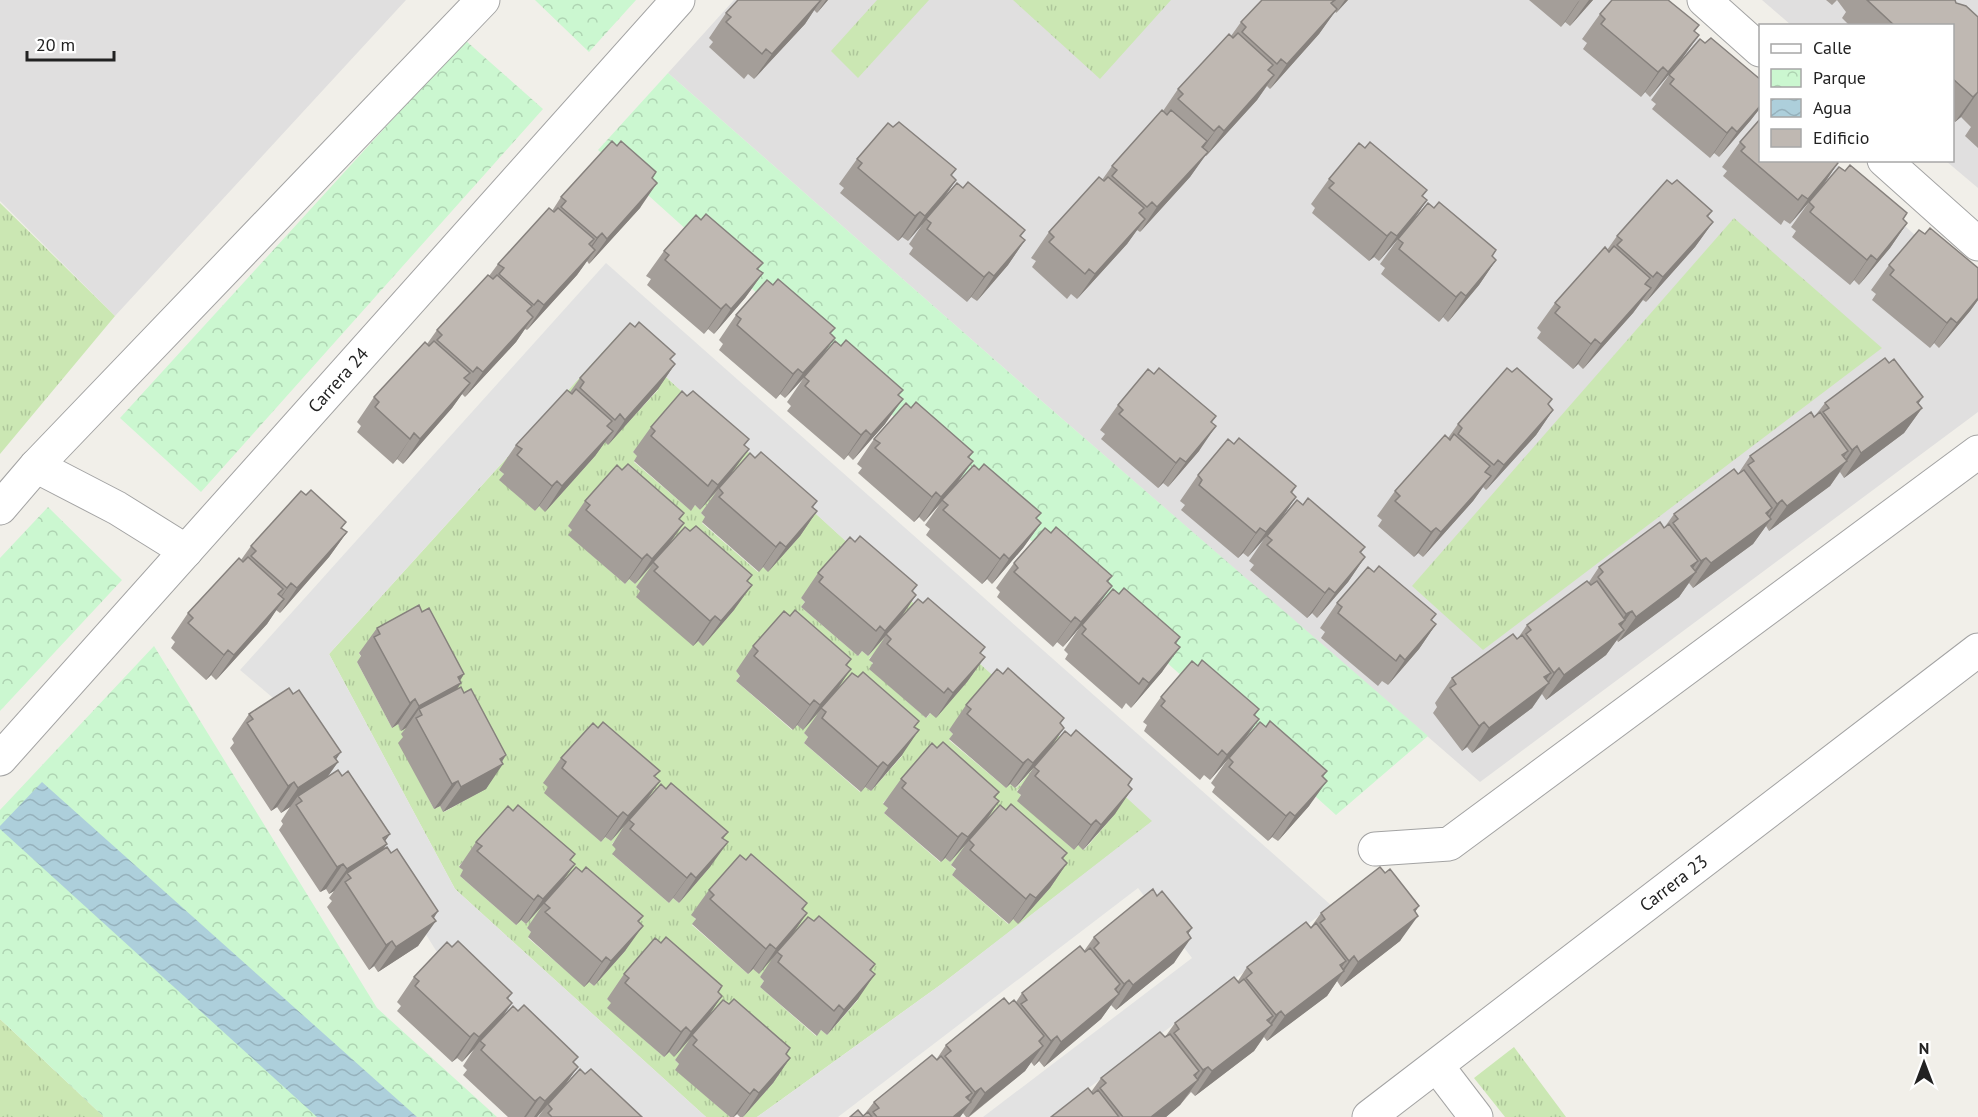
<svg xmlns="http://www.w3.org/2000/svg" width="1978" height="1117" font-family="'PT Sans',sans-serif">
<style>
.residential{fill:#e0dfdf}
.grass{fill:url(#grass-tufts);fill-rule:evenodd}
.park{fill:url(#park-crowns)}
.parking{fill:#e2e2e2}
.water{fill:url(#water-waves)}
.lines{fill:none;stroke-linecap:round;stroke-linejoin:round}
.minor-casing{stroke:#a3a3a3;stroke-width:35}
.minor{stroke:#fff;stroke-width:33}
.wall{fill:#a49e99}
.shaded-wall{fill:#86817d}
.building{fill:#bfb8b2;stroke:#86817d;stroke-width:1.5}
.labels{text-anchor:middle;stroke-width:4.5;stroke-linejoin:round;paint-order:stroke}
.street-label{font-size:18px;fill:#222;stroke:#fff}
</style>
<defs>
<pattern id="grass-tufts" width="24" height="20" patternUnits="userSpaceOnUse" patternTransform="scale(1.5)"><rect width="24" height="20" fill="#cbe7b3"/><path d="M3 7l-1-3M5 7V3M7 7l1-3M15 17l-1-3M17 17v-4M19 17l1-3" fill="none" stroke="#aec69a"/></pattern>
<pattern id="park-crowns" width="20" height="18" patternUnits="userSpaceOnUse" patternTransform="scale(1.5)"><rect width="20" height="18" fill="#cbf7d0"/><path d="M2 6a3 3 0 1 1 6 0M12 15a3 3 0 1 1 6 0" fill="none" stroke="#aed3b2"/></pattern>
<pattern id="water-waves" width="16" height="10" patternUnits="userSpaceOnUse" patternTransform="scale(1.5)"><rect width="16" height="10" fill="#adcfdb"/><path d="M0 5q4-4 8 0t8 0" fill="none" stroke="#95b1bc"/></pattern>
</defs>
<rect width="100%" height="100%" fill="#f1efe9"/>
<path class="residential" d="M0,0h406l-291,316 -115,-115z
M734,0h922l104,95v65l73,1 145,131v120l-498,370 -436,-379 -376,-330z
M1762,0h216v188l-32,-27 6,-1v-134l-161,-1z"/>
<path class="grass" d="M877,0h52l-71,78 -27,-27z
M1013,0h158l-71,79z
M0,203l115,113 -115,138z
M1734,218l148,130 -399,302 -71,-64z
M619,334l534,487 -210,162 -186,134h-14l30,-34 -5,-4 5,-6 -56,-49 -5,6 -6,-5 -31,35 5,5 -4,5 54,47h-24l-251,-228 -126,-235zM612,348l5,4 5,-4 35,31 -5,5 6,6 -50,54 -6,-5 -5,5 -34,-31 4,-6 -5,-4zM559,414l35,32 -5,5 6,5 -50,55 -6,-5 -4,5 -35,-31 4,-6 -5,-4 51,-55 5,4zM675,416l56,48 -5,6 5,4 -31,36 -5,-5 -5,5 -56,-48 4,-6 -5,-4 31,-35 6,4zM743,477l56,49 -5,6 6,4 -32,35 -5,-4 -5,5 -56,-49 4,-5 -5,-5 31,-35 6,5zM610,489l56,49 -5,6 5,4 -31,36 -6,-5 -4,5 -56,-49 4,-5 -5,-4 31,-36 6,5zM678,551l56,49 -5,6 5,4 -31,35 -5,-4 -5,4 -56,-48 4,-5 -5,-5 31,-35 6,4zM843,561l56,49 -5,6 5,5 -31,35 -6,-5 -4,5 -57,-49 4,-5 -4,-4 31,-36 6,5zM911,623l56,49 -5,6 5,4 -31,35 -5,-4 -5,5 -56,-49 3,-5 -4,-5 31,-35 6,4zM401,631l4,6 6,-4 36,66 -6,3 2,6 -41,22 -4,-6 -6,4 -35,-66 5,-3 -3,-6zM778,635l55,49 -4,6 5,4 -31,35 -6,-4 -5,5 -56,-49 4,-5 -4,-5 30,-35 6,5zM991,694l56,48 -5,6 5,5 -31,35 -6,-4 -4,4 -57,-48 4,-6 -4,-4 31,-35 6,4zM846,697l55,49 -4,6 5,4 -31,35 -6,-4 -5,5 -56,-49 4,-6 -4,-4 30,-35 6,4zM443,712l4,6 7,-3 35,65 -7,4 3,5 -41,23 -4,-6 -6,3 -35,-66 6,-3 -3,-6zM586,747l56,48 -5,6 5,5 -31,35 -6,-4 -4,5 -56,-49 4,-6 -5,-4 31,-35 5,5zM1059,755l56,49 -5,6 5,4 -31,36 -6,-5 -4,5 -56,-49 3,-5 -4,-5 31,-35 6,5zM925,768l56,48 -5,6 6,4 -32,36 -5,-4 -5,4 -56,-49 4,-5 -5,-5 31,-34 6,4zM654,809l56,48 -5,6 5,4 -31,36 -6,-5 -4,5 -56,-48 4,-6 -5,-5 31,-34 5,4zM993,829l56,49 -4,5 5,5 -32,35 -5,-4 -5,5 -56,-49 4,-5 -5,-5 31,-35 6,5zM501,830l56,49 -5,6 5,4 -31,35 -5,-4 -5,5 -56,-49 4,-5 -5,-5 31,-35 6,5zM734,879l55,49 -4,6 4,4 -30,35 -6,-4 -5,5 -56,-49 4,-5 -4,-5 30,-35 6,5zM569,892l56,48 -4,6 4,5 -31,35 -5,-4 -5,4 -56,-48 4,-5 -5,-5 31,-35 6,4zM802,941l55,48 -4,6 5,5 -31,35 -6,-5 -5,6 -56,-49 4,-6 -4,-4 30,-35 6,4zM649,962l56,49 -5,6 5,5 -31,34 -5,-4 -5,5 -56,-49 4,-5 -5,-4 31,-36 6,5z
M0,1019l104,98h-104z
M1514,1047l52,70h-61l-31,-39z"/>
<path class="park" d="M535,0h101l-47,52z
M465,40l78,69 -342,383 -81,-74z
M668,73l376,330 384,333 -92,79 -738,-665z
M48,507l74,73 -122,131v-153z
M154,646l223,362 120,109h-393l-104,-98v-209z"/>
<path class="parking" d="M606,263l726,643 -282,211h-67l209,-159 -54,-70 -300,229h-81l186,-134 209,-162 -533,-487 -290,320 126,235 251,228h-95l-171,-160 -154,-248 -46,-39z"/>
<path class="water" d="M42,782l375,335h-100l-317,-288v-3z"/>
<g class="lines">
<g class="minor-casing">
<g id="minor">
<path d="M1704,0l56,50"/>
<path d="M1884,160l94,84"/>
<path d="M36,466l81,42 69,43"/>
<path d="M0,508l36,-42 447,-466"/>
<path id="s1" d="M0,759l678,-759"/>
<path d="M1375,849l74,-5 529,-392"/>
<path d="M1437,1066l39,51"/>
<path id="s2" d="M1369,1117l609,-467"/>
</g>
</g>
<use href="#minor" class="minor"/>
</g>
<path class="wall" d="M738,0h90l-11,13 -3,-3 -9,14 -51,55 -6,-5 -4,5 -35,-32 4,-5 -4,-4 17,-25z
M1262,0h86l-12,13 -1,-2 -16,23 -49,55 -3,-3 -10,14 -51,56 -1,-1 -15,22 -50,55 -3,-2 -10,14 -50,55 -6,-5 -4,5 -35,-32 4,-6 -5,-3 18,-26 53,-52 10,-14 51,-55 15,-22 53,-53 10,-14z
M1529,0h64l-23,26 -5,-4 -4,5z
M1826,0h11l-5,5z
M1837,0h118l1,3 22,14v131l-13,-12 6,-9 -10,-10 -6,5 -2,-2v-94h-103l-8,-8 4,-6z
M1600,14l99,11 -5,6 5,4 -18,25 -31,37 -5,-5 -4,5 -58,-48 4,-6 -5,-4z
M1705,43l56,37v27l-11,14 -31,36 -5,-4 -4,5 -58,-49 4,-5 -5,-4 18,-25z
M893,127l63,42 -5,7 5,4 -17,25 -31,36 -6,-4 -4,4 -58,-48 4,-5 -5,-4 18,-25z
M1740,142l98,21 -17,25 -31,36 -6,-4 -3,5 -58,-49 4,-5 -5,-4z
M617,146l39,26 -4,7 -12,29 -51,56 -2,-3 -10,14 -50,55 -2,-1 -9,13 -51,55 -3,-3 -10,14 -49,56 -6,-5 -4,5 -36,-32 4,-6 -4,-4 17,-25 53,-53 10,-14 52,-54 9,-12 54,-53 9,-14z
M1329,179l94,17 4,4 -17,25 -31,36 -5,-4 -5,4 -57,-48 3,-5 -4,-4z
M1672,184l40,27 -4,6 5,5 -18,25 -49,55 -3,-2 -10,13 -50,56 -5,-5 -5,5 -36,-31 4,-6 -4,-4 18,-25 52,-53 10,-14z
M1809,202l94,18 4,3 -17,25 -31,37 -5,-5 -4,5 -58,-48 4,-6 -5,-4z
M926,219l95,17 4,4 -17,25 -31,36 -6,-4 -4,5 -58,-48 4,-6 -4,-4z
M701,220l62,43 -5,6 5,4 -18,25 -31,36 -6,-5 -4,5 -57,-49 4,-6 -5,-3 18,-25z
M1398,239l94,17 4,4 -17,25 -31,37 -5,-5 -4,5 -58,-48 4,-6 -5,-4z
M1889,265l89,3v32l-8,11 -31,37 -5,-5 -4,5 -58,-48 4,-6 -5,-4z
M773,285l62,43 -5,6 -11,25 22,-13 62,44 -5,5 -13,29 -32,36 -5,-5 -4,5 -57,-49 4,-5 -4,-4 16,-23 -18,19 -5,-4 -4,5 -57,-49 4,-6 -4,-4 17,-25z
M635,327l40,27 -5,6 5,4 -17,25 -50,56 -3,-3 -10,14 -50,56 -6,-6 -4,5 -36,-31 5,-6 -5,-4 17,-25 54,-53 10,-14z
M1512,372l40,27 -4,6 5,5 -17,25 -50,55 -3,-3 -10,14 -50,56 -5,-4 -4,4 -36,-31 4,-6 -5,-4 18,-25 53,-53 10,-14z
M1154,374l62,42 -4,6 -13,29 -31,36 -5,-4 -5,5 -57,-49 4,-5 -5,-4 18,-25z
M1825,403l94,1 3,4 -18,25 -60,45 -4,-6 -10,14 -61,45 -3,-5 -13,18 -60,44 -4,-5 -10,14 -61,45 -1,-2 -11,15 -60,45 -4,-6 -10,14 -60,45 -5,-6 -5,4 -29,-38 4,-6 -2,-4 17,-25 66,-40 9,-13 62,-43 10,-15 65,-39 10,-14 64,-40 12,-18 64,-39z
M911,408l62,44 -4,6 -12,26 79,35 5,4 -18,25 -31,36 -5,-5 -5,5 -56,-49 4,-6 -5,-4 15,-21 -16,18 -5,-5 -5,5 -56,-49 4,-5 -5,-4 17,-25z
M651,427l93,18 -13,29 24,-16 62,43 -4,6 4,4 -17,25 -32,36 -5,-5 -4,5 -57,-50 3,-5 -4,-4 16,-22 -17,19 -5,-5 -4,6 -57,-50 3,-5 -4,-4z
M1234,444l62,42 -4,7 4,4 -17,24 24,-16 62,42 -4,6 4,4 -17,25 -31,36 -5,-5 -5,5 -57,-48 4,-5 -5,-4 17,-25 -18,21 -5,-4 -5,5 -57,-48 4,-5 -5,-4 18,-26z
M585,501l94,18 5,4 -16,23 79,35 -13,29 -31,36 -5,-5 -5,5 -57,-49 4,-6 -4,-4 16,-22 -17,19 -6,-5 -4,5 -57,-49 4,-5 -4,-4z
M342,528l5,4 -18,25 -49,56 -4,-3 -9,14 -51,56 -5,-5 -5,5 -35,-32 4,-6 -4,-4 17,-25 53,-53 10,-14z
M1051,533l61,43 -4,6 -12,27 23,-15 61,43 -4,7 -14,28 -31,36 -5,-5 -4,6 -57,-50 3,-5 -4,-4 16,-23 -17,20 -6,-5 -4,5 -56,-50 3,-5 -4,-4 18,-25z
M855,542l62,43 -5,7 4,3 -16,24 23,-16 62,44 -5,6 5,4 -18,25 -31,36 -6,-5 -4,5 -57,-49 4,-6 -4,-3 16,-23 -17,19 -6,-5 -4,5 -57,-49 4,-5 -4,-4 17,-25z
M1337,603l95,17 4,4 -17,25 -31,36 -6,-4 -4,5 -57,-48 4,-6 -5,-4z
M422,612l42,62 -4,7 1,2 -4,6 7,4 42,62 -20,34 -43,23 -3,-6 -6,3 -36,-66 5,-6 -2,-3 5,-6 -5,3 -3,-7 -6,4 -35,-66 4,-6 -2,-3 18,-25z
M790,616l61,43 -4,6 -11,26 79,36 -13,28 -31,36 -6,-4 -4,5 -57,-49 4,-6 -4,-4 15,-21 -16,18 -6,-5 -4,5 -57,-49 4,-5 -4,-5 17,-25z
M1198,666l61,43 -4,6 4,4 -16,23 23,-15 61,44 -4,6 -14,29 -31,35 -6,-4 -4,4 -56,-49 3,-5 -4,-4 17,-24 -18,21 -6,-5 -4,5 -56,-49 3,-6 -4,-3 18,-25z
M966,705l94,19 -12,26 23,-14 61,43 -4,6 -13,29 -32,36 -5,-5 -4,5 -57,-49 4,-6 -4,-3 17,-25 -19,21 -5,-4 -4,4 -57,-49 4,-5 -4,-4z
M249,714l87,45 2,3 -10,14h14l48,58 -5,7 2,3 -5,7 56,60 -20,35 -40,26 -4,-6 -5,4 -42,-63 5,-6 -3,-3 5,-7 -5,3 -3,-5 -6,3 -41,-62 4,-6 -2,-3 9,-14 -9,6 -4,-6 -6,4 -41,-63 4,-5 -2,-4z
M598,728l62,43 -5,6 5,4 -16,22 22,-14 62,43 -5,7 -13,28 -31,36 -6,-5 -4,5 -57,-49 4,-5 -4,-4 14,-22 -15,18 -6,-4 -4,5 -57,-49 4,-6 -5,-4 18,-25z
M937,748l62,44 -4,6 4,3 -15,23 22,-14 61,43 -4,6 4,4 -17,25 -32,36 -5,-5 -4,5 -57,-49 4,-6 -5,-4 15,-21 -16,18 -5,-4 -4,4 -57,-49 4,-5 -5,-4 18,-25z
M513,811l62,43 -5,6 5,4 -15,21 22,-13 61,44 -4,6 -14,29 -31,35 -5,-4 -5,5 -56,-50 3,-5 -4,-4 15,-22 -16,18 -5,-4 -5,5 -56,-49 3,-6 -4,-3 17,-25z
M1385,873l34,33 -4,6 -15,29 -59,46 -4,-6 -10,15 -60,45 -3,-4 -10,14 -59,45 -4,-4 -11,13 -14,12h-115l40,-25 10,-14 64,-41 10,-14 63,-42 9,-14 64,-40 10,-14z
M709,890l94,19 4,4 -17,24 81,34 -13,28 -31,36 -6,-5 -4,6 -57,-49 4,-6 -4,-4 15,-23 -16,20 -6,-5 -5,5 -56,-50 4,-5 -5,-4z
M1157,896l35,32 -4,6 -14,29 -58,47 -5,-5 -10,14 -57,48 -5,-6 -5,5 -3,-4 -6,9 -56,46h-3l-3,-4 -3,4h-110l13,-1 11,-14 62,-42 10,-15 63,-41 7,-2 6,-9 62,-42 10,-14z
M452,947l60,46 -4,6 -7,20 73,44 4,4 -15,20 22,-13 57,43h-104l6,-8 -7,8h-29l-45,-42 4,-5 -4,-4 11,-17 -12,13 -5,-4 -5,4 -55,-51 4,-5 -4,-4 17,-25z
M624,974l94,18 4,4 -15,22 79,36 4,4 -17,25 -30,34h-3l-3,-3 -3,3h-4l-55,-47 4,-6 -4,-4 15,-21 -16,18 -5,-5 -5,5 -57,-49 4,-5 -4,-4z"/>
<path class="shaded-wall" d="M821,0l-16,24 -51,55 18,-25z
M826,0h2l-11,13z
M1345,0h3l-12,13z
M1580,0l-15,22 -4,5 17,-25z
M1589,0h4l-23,26z
M1337,9l-18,25 -49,55 17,-25z
M1699,35l-18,25 -31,37 18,-25z
M1663,67l-18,25 -4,5 17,-25z
M1274,75l-17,25 -51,56 18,-25z
M1978,92l-17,25 -6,5 18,-25z
M1761,105v2l-11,14 -31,36 18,-25z
M1219,126l-18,25 1,-4z
M1732,127l-18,26 -4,5 17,-25z
M1208,152l-18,25 -50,55 17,-25z
M1838,163l-17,25 -31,36 18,-25z
M956,180l-17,25 -31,36 17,-25z
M657,183l-17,25 -51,56 18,-25z
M1427,200l-17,25 -31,36 18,-25z
M920,212l-18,25 -4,4 17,-25z
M1145,219l-18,25 -50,55 18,-25z
M1713,222l-18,25 -49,55 17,-25z
M1907,223l-17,25 -31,37 18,-25z
M1391,232l-17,25 -5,4 18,-25z
M602,233l-18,25 -5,5 18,-25z
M1025,240l-17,25 -31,36 17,-25z
M595,250l-18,25 -50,55 17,-25z
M1871,255l-17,25 -4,5 17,-25z
M1496,260l-17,25 -31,37 18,-26z
M989,272l-18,25 -4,5 17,-25z
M763,273l-18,25 -31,36 17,-25z
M1651,288l-18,25 -50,56 18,-25z
M1461,292l-18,25 -4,5 17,-25z
M1978,298v2l-8,11 -31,37 18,-25z
M726,304l-18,25 -4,5 17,-25z
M533,317l-17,25 -51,55 18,-25z
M1951,318l-17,25 -4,5 17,-25z
M835,338l-18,25 -32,35 18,-25z
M1595,339l-17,25 -5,5 18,-25z
M675,364l-17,25 -50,56 17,-25z
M798,369l-18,25 -4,5 17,-25z
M470,383l-18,25 -49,56 17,-25z
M1923,397l-14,20 13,-9 -18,25 -60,45 17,-25 56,-51z
M903,399l-18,25 -32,36 18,-25z
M1553,410l-17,25 -50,55 18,-25z
M1216,426l-17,25 -31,36 18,-25z
M866,430l-18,25 -4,5 17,-25z
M613,431l-18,25 -50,56 17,-26z
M414,433l-17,26 -4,5 17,-25z
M1857,446l-27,40 -61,45 18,-25 61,-55 -14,20 7,-5 11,-16z
M749,449l-18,25 -31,36 18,-25z
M1180,458l-17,25 -5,5 18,-25z
M973,461l-18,25 -31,36 17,-25z
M1491,476l-18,25 -50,56 18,-25z
M557,481l-18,25 -4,5 17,-25z
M936,492l-17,25 -5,5 18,-25z
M1296,497l-17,25 -31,35 18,-25z
M1782,500l-15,22 4,-3 -18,25 -60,44 18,-25 55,-50 6,-5 -13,20 3,-2 15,-22z
M817,511l-17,25 -32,36 18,-25z
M684,523l-18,25 -31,36 17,-25z
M1041,523l-18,25 -31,36 17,-25z
M1260,528l-17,25 -5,5 18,-25z
M1436,528l-18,25 -4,4 17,-25z
M347,532l-18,25 -49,56 17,-25z
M780,542l-17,25 -4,5 17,-25z
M647,554l-18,25 -4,5 17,-25z
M1004,554l-17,25 -5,5 18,-25z
M1365,557l-17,25 -31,36 18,-25z
M1706,558l-27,39 -61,45 18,-25 55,-51 7,-5 -14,20 7,-5 10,-15z
M291,583l-17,25 -5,5 18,-25z
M752,585l-18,25 -31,36 18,-25z
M1112,586l-18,25 -31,36 18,-25z
M1329,588l-17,25 -5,5 18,-25z
M916,595l-17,25 -31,36 17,-25z
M284,599l-17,25 -51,56 18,-25z
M1632,611l-20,28 12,-9 -18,25 -60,45 18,-25 41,-31 21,-30z
M715,616l-17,25 -5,5 17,-25z
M1075,617l-18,25 -4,5 18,-25z
M1436,624l-17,25 -31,36 17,-25z
M1180,647l-18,25 -31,36 18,-25z
M228,650l-17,25 -5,5 18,-25z
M985,657l-18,25 -31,36 17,-25z
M1559,668l-27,40 -60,45 17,-25 55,-51 7,-4 -14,19 7,-5 10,-14z
M851,669l-17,25 -31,36 17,-25z
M464,674l-8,12 5,-3 -18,25 -21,7 -3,-6 -13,19 -5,3 18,-25 39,-29z
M415,699l-17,25 -6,4 18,-25z
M814,700l-17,25 -4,5 17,-25z
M1259,719l-18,25 -31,36 17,-25z
M1484,722l-17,25 -5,4 17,-25z
M1064,728l-17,25 -32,35 18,-25z
M919,730l-17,25 -31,36 17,-25z
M341,752l-10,15 7,-5 -18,25 -22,9 -8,11 -9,6 17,-25z
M506,755l-8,12 5,-3 -17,25 -43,23 18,-25 39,-28z
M1028,759l-18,25 -4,4 17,-25z
M883,762l-18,25 -4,5 17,-25z
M458,781l-18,25 -6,3 18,-25z
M660,781l-18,25 -31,35 17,-25z
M1327,781l-18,25 -31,35 17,-25z
M294,782l-17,25 -6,4 17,-25z
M1132,789l-17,25 -32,36 18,-25z
M999,801l-17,25 -32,36 18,-25z
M623,812l-18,25 -4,5 17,-25z
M1290,812l-18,25 -4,4 18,-25z
M1096,820l-18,25 -4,5 17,-25z
M962,833l-17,25 -4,4 17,-25z
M390,834l-10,14 7,-4 -18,25 -18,9 -4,-5 -13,18 -5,3 18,-25z
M728,842l-18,25 -31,36 17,-25z
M1067,863l-17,25 -32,36 18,-26z
M343,864l-17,25 -6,3 17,-25z
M575,864l-18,25 -31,35 17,-25z
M691,873l-18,25 -4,5 18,-25z
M1030,894l-17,25 -4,5 17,-25z
M538,895l-17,25 -5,5 18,-25z
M1419,906l-13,18 12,-8 -18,25 -59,46 17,-25z
M438,911l-10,15 8,-5 -18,25 -40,26 18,-25z
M807,913l-17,25 -31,36 17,-25z
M643,926l-18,25 -31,35 17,-25z
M1192,928l-14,20 13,-10 -17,25 -58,47 17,-25z
M392,941l-18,25 -5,4 17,-25z
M770,944l-17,25 -5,5 18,-25z
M1354,956l-27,40 -60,45 18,-25 61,-55 -13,18 6,-5 10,-13z
M606,957l-17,25 -5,5 18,-25z
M875,974l-17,25 -31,36 17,-25z
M1129,980l-28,39 -57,48 17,-25 59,-58 -13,20 7,-6 10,-14z
M722,996l-17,25 -31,36 17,-25z
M512,1003l-17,25 -15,13 -6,8 -12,13 17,-25z
M1281,1011l-27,40 -59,45 17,-25 61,-55 -13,18 5,-3 11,-16z
M686,1027l-17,25 -5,5 17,-25z
M474,1033l-17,25 -5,4 18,-25z
M1044,1036l-14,20 13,-10 -18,25 -57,46 17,-24z
M1057,1036l-18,25 -5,5 17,-25z
M790,1058l-17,25 -30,34 16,-24z
M578,1067l-18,25 -12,12 -11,13h-3l11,-16z
M1208,1067l-28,38 -14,12h-15l43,-42 5,-4 -12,18 7,-6 9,-13z
M981,1088l-21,29h-8l14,-20 6,-4 -14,19 7,-5 10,-15z
M754,1089l-17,25 -4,3 17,-23z
M540,1097l-14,20h-2l11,-16z"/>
<path class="building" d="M738,0h83l-49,54 -6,-5 -4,5 -36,-32 5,-5 -5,-4z
M1262,0h73l-4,3 6,6 -50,55 -6,-5 -4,5 -35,-32 4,-5 -5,-5z
M1612,0h56l31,25 -5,6 5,4 -31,37 -5,-5 -5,5 -57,-48 4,-5 -5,-5z
M1867,0h88l1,3 10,3 12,11v75l-5,5 -20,-18v-53h-58z
M1238,33l35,32 -5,5 6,5 -50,56 -5,-5 -5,5 -36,-32 5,-5 -5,-5 51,-55 4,4z
M1711,38l50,42v25l-24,27 -5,-5 -5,6 -57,-49 4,-5 -5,-4 31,-36 5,4z
M1162,110l5,5 4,-5 36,31 -5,6 6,5 -51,55 -5,-5 -5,5 -35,-31 5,-6 -5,-4z
M1761,118v42h75l2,3 -30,36 -6,-4 -4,5 -57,-49 4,-4 -5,-5z
M899,122l57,47 -5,6 5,5 -31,36 -5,-4 -5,4 -57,-48 4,-5 -5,-4 31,-36 5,4z
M612,141l5,5 4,-5 35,31 -4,6 5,5 -50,56 -5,-6 -5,5 -36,-31 5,-6 -5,-4z
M1370,142l57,48 -5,6 5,4 -30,36 -6,-4 -4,4 -58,-48 5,-5 -5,-4 30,-36 6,5z
M1850,165l57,48 -4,6 4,4 -30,37 -6,-5 -4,5 -57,-48 4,-5 -5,-5 30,-35 6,4z
M1099,177l5,4 4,-4 36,31 -5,5 6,6 -50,55 -6,-5 -4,5 -36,-32 5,-5 -5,-5z
M1667,180l5,4 5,-4 35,31 -5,5 6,6 -50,55 -6,-5 -4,5 -36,-32 5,-5 -5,-4z
M968,182l57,48 -5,6 5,4 -31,36 -5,-4 -5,5 -57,-48 4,-6 -5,-4 31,-36 6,5z
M1439,202l57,48 -4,6 4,4 -30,36 -5,-4 -5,5 -57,-48 4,-6 -5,-4 30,-36 6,5z
M549,208l5,4 4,-4 36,31 -5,5 6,6 -51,55 -6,-5 -4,5 -35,-31 5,-6 -6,-4z
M706,214l57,49 -6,6 6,4 -32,36 -5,-5 -5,5 -56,-49 4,-5 -5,-4 32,-36 5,5z
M1930,228l48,40v30l-21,25 -6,-5 -4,5 -57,-48 4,-5 -5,-5 30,-35 6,4z
M1614,246l36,32 -5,6 6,4 -50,56 -6,-5 -4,5 -36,-31 5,-6 -5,-4 50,-56 4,5z
M488,275l5,4 4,-4 35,31 -5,5 6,6 -50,55 -6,-5 -4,5 -36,-32 5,-5 -5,-5z
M778,279l57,49 -5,5 5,5 -32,35 -5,-4 -5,5 -56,-49 4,-6 -5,-4 31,-35 6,5z
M639,322l36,32 -5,5 5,5 -50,56 -5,-6 -5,6 -35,-32 4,-6 -4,-4 50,-55 5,4z
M846,340l57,50 -5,5 5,4 -32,36 -5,-5 -5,5 -56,-49 4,-5 -5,-4 31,-36 6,5z
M434,341l36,32 -6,5 6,5 -50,56 -6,-6 -4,6 -35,-32 4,-5 -5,-5 51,-55 4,4z
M1885,358l4,5 5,-4 29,38 -6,5 5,6 -61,45 -4,-7 -5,4 -29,-38 6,-4 -4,-5z
M1159,368l57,48 -5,6 5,4 -30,36 -6,-4 -4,5 -57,-49 4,-4 -5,-5 30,-36 6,5z
M1507,368l5,4 5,-4 35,31 -4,5 5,6 -49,55 -6,-5 -4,5 -36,-31 4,-6 -4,-4z
M576,389l36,32 -5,5 6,5 -51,55 -5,-5 -5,5 -35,-31 5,-6 -6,-4 51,-55 5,4z
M682,391l5,5 6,-5 56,48 -5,6 5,4 -31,36 -6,-5 -4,6 -57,-50 4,-5 -4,-4z
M916,402l57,50 -5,5 5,4 -32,36 -5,-5 -4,5 -57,-49 5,-5 -6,-4 32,-36 5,5z
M1811,412l3,5 6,-5 28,39 -6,4 5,6 -60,45 -5,-6 -5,4 -29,-39 6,-4 -4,-5z
M1454,434l36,32 -5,6 6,4 -50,56 -5,-4 -5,4 -36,-31 5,-5 -5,-5 50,-56 5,5z
M1239,438l57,48 -5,6 5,5 -30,35 -6,-4 -4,5 -57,-48 3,-5 -4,-5 30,-36 6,5z
M761,452l56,49 -5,6 5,4 -31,36 -6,-5 -4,5 -57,-50 4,-4 -4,-5 31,-35 5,5z
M628,464l56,49 -5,6 5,4 -32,36 -5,-5 -5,5 -56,-49 4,-5 -5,-4 32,-36 5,5z
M984,464l57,49 -5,5 5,5 -32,36 -5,-5 -4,5 -57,-49 5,-5 -6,-5 32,-35 5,5z
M1734,469l4,5 6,-4 28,38 -6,5 5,6 -60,44 -5,-5 -5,3 -28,-38 5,-4 -4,-5z
M311,490l35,32 -5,6 6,4 -50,56 -6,-5 -4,5 -36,-32 5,-5 -5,-5 50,-55 5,4z
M1308,498l57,49 -5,5 5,5 -30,36 -6,-5 -4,5 -58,-48 5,-5 -5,-4 30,-36 6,5z
M1660,522l4,6 5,-4 29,37 -7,5 5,6 -60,45 -4,-6 -6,3 -28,-37 5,-5 -4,-5z
M696,526l56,49 -5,6 5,4 -31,36 -6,-5 -5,5 -56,-50 4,-4 -5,-5 32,-35 5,4z
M1056,527l56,49 -5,5 5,5 -31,36 -6,-5 -4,5 -57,-50 4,-4 -4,-5 31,-35 6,5z
M860,536l57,49 -5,6 4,4 -31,36 -5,-5 -4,5 -57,-49 4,-5 -5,-4 32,-36 5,5z
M248,557l35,32 -5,5 6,5 -50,56 -6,-5 -4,5 -36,-32 5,-5 -5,-5 51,-55 4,4z
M1379,566l57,48 -5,6 5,4 -31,36 -5,-5 -4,6 -58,-48 4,-6 -5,-4 31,-36 6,5z
M1587,581l4,4 6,-4 28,39 -6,4 5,6 -60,45 -5,-7 -5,5 -28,-39 5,-4 -4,-5z
M1124,588l56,49 -5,6 5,4 -31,36 -6,-5 -4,6 -57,-50 4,-5 -4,-4 31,-36 6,5z
M928,598l57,49 -5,6 5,4 -32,36 -5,-5 -4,5 -57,-49 4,-5 -5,-5 32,-35 5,4z
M419,605l3,7 7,-4 35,66 -6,3 3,6 -42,23 -4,-7 -5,4 -36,-66 6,-3 -3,-6z
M795,610l56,49 -5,6 5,4 -31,36 -6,-5 -4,5 -56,-49 4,-5 -5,-5 31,-35 6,5z
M1513,634l4,5 5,-4 29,38 -7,4 5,6 -60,45 -5,-6 -5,4 -29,-38 6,-4 -4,-6z
M1202,660l57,49 -5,6 5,4 -32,36 -5,-5 -4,5 -57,-49 4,-5 -4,-4 31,-36 6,5z
M1008,668l56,50 -4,5 4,5 -31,35 -5,-4 -5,4 -56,-49 4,-5 -5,-4 31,-36 6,5z
M863,672l56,49 -5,6 5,3 -31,36 -5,-4 -5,5 -56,-49 4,-6 -5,-4 31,-35 6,4z
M461,687l3,6 7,-4 35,66 -6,4 3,5 -42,23 -3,-6 -6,3 -36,-66 6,-3 -3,-6z
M289,688l4,6 6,-4 42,62 -7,5 4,5 -40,26 -4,-6 -6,4 -41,-63 6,-4 -4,-5z
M1270,721l57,50 -5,5 5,5 -32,35 -5,-4 -4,4 -57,-49 4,-5 -4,-4 31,-36 6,5z
M603,722l57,49 -6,5 6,5 -32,35 -5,-4 -5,5 -56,-49 4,-6 -5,-4 32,-35 5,5z
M1076,730l56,49 -4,6 4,4 -31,36 -5,-5 -5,5 -56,-49 4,-5 -5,-4 31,-36 6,5z
M943,742l56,50 -5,5 5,4 -31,36 -6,-4 -4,4 -56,-49 4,-5 -5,-4 31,-36 5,5z
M338,770l4,6 6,-5 42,63 -7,4 4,6 -40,25 -4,-5 -6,3 -41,-62 6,-4 -4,-5z
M671,783l57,49 -6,6 6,4 -32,36 -5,-5 -4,5 -57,-49 4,-5 -5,-4 32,-36 5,5z
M1011,804l56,49 -5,5 5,5 -31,35 -6,-4 -4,5 -56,-49 4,-5 -5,-5 31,-35 6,5z
M518,805l57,49 -5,6 5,4 -32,35 -5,-4 -4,5 -57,-49 5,-5 -6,-4 32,-36 5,5z
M387,847l4,6 6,-4 41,62 -6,5 4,5 -40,26 -4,-6 -6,4 -41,-63 6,-4 -4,-5z
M751,854l56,49 -5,6 5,4 -31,36 -6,-5 -4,5 -56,-50 4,-4 -5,-5 31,-35 6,5z
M576,867l6,5 4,-5 57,49 -5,5 5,5 -32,35 -5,-4 -4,5 -57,-50 5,-4 -6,-5z
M1380,867l5,6 5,-4 29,37 -5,4 4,6 -60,46 -4,-6 -5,5 -29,-38 5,-4 -4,-6z
M1153,889l4,7 5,-5 30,37 -5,4 4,6 -58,47 -4,-5 -5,4 -30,-36 5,-5 -5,-6z
M819,916l56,48 -5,6 5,4 -31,36 -5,-5 -5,6 -56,-49 4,-6 -5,-4 31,-35 6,4z
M1306,922l5,6 5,-5 30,38 -6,4 4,6 -59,45 -4,-5 -5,4 -30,-37 6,-5 -5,-6z
M666,937l56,49 -4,6 4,4 -31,36 -5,-5 -5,5 -56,-49 4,-5 -5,-4 31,-36 6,5z
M458,941l54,52 -5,5 5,5 -33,34 -5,-4 -4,4 -55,-51 4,-5 -5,-4 33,-35 5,5z
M1080,946l5,6 5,-4 30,36 -5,5 4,5 -58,48 -4,-6 -6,5 -30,-37 6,-4 -5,-7z
M1234,977l5,6 5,-4 29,37 -6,4 5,5 -60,46 -4,-4 -5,3 -29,-37 5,-4 -4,-6z
M1004,998l5,6 5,-4 30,36 -5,5 4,5 -58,47 -4,-5 -6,4 -30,-36 6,-5 -5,-6z
M734,999l56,49 -4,6 4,4 -31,35 -5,-4 -4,5 -57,-49 4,-5 -5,-5 31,-35 6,4z
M524,1005l54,52 -5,5 5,5 -33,34 -5,-4 -5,4 -54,-51 4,-5 -5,-4 33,-35 5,5z
M1160,1032l5,5 5,-3 29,37 -5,4 4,5 -47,37h-28l-23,-29 6,-5 -5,-5z
M932,1055l5,5 4,-4 31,37 -6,4 5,5 -18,15h-76l-4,-5 6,-4 -5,-6z
M580,1069l5,5 6,-5 51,48h-90l-4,-4 4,-4 -4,-5z
M1088,1088l5,6 5,-4 21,27h-68z
M858,1110l5,6 5,-4 4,5h-22z"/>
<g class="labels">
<g class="street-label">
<text dy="6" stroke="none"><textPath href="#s1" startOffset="508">Carrera 24</textPath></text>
<text dy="6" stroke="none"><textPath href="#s2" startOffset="384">Carrera 23</textPath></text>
</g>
</g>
<rect x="1759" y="24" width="195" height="138" fill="#ffffff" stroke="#a7a7a7" stroke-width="1.5"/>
<rect x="1771" y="44" width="30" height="9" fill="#ffffff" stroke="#a7a7a7" stroke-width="1.5"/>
<text x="1813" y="54" font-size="18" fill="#222222">Calle</text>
<rect x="1771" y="69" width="30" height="18" fill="url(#park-crowns)" stroke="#a7a7a7" stroke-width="1.5"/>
<text x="1813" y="84" font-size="18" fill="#222222">Parque</text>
<rect x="1771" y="99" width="30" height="18" fill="url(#water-waves)" stroke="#a7a7a7" stroke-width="1.5"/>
<text x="1813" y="114" font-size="18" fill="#222222">Agua</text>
<rect x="1771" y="129" width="30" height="18" fill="#bfb8b2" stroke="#a7a7a7" stroke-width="1.5"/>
<text x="1813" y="144" font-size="18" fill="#222222">Edificio</text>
<g transform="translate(1924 1063)" stroke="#ffffff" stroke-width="4.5" paint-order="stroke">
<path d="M0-4.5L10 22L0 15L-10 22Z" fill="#222222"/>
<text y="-9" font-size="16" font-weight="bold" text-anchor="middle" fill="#222222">N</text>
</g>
<path d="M27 51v9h87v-9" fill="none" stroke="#222222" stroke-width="3"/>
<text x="36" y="51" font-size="18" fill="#222222" stroke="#ffffff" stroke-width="4.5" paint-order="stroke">20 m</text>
</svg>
